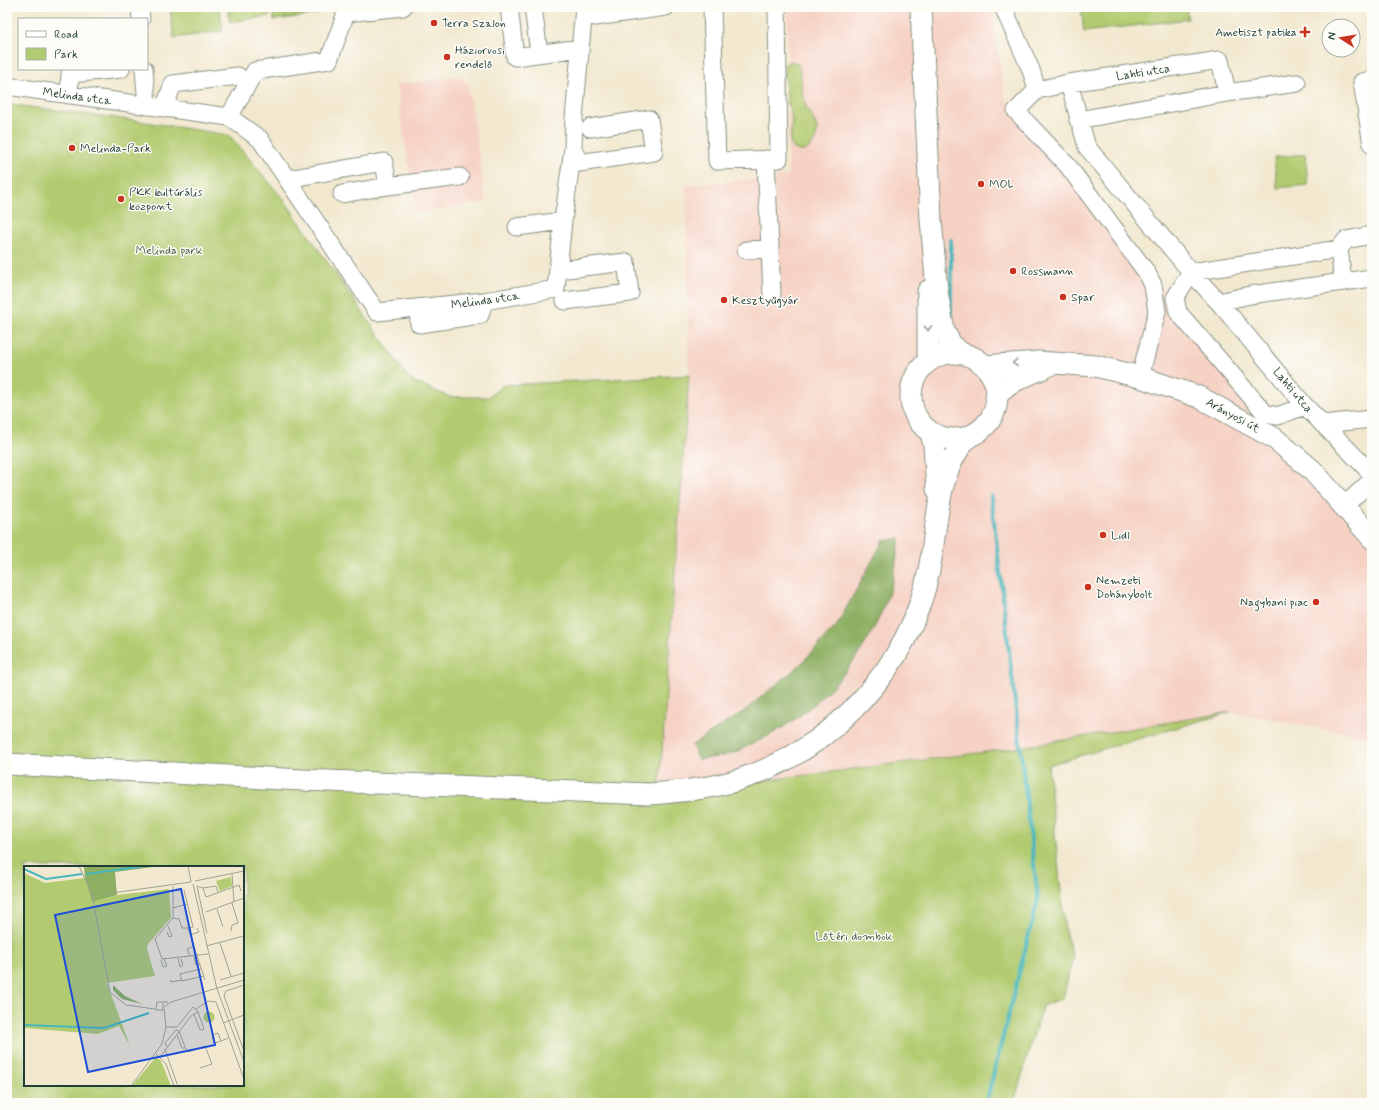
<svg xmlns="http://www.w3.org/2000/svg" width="1379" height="1110" font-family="Mynerve,sans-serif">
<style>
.built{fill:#f6d2c4}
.green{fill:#b2cb70;stroke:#688452;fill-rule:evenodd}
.forest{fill:#8daf62;stroke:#56764b}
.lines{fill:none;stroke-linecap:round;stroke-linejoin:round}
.stream{stroke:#47b7be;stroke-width:4}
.minor-casing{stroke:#889282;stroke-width:19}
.major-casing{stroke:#889282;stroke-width:23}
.minor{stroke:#fff;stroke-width:17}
.major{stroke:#fff;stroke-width:21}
.oneway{stroke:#8f9e9a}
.poi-dot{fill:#c8321e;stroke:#fdfcf7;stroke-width:1.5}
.labels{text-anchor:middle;stroke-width:3;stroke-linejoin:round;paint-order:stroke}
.poi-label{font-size:12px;fill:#1f3d34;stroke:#fdfcf7;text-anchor:start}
.street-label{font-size:12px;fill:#1f3d34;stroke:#fdfcf7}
.park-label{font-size:12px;fill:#446043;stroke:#fdfcf7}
.inset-river{fill:none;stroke:#47b7be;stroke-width:2}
.inset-road{fill:none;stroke:#9ea491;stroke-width:1}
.view{fill:#1d4ed8;fill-opacity:0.15;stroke:#1d4ed8;stroke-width:2}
.inset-edge{fill:none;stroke:#1f3d34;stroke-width:2}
</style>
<rect width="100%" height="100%" fill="#fdfcf7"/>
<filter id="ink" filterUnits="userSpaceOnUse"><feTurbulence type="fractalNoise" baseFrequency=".025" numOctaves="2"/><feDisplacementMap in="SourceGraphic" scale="8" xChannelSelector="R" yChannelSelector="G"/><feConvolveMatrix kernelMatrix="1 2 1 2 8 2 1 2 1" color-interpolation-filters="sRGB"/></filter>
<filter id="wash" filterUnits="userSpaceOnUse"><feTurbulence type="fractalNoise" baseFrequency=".012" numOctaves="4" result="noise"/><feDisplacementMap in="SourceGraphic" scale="16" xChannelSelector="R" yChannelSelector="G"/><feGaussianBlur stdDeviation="0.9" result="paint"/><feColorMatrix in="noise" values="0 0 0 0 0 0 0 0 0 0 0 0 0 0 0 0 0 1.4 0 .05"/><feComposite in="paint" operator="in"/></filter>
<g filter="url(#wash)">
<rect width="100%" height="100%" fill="#f2e8cf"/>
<path class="built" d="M787,7h204l14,91 367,446v193l-141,-25 -222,37 -350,45 30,-419 -3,-190 102,-9z
M458,76l10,8 18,118 -70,11 -20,-128z"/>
<path class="green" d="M185,7h34l4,24 -49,7 -4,-29z
M227,7h41l2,9 -40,6z
M272,7h45l1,7 -44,6z
M1081,7h105l2,12 -104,13z
M791,61l7,3c5,13 2,28 8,42 3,8 11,16 11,25 -1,15 -16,29 -27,13l2,-26 -5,-18 -3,-35z
M7,104l131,17 91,14 55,65 126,180 40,17h38l16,-12 185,-10 -30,419 350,-45 222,-37 -183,53 17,166 8,26 -10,41 -21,8 -28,97h-1007zM25,867h218v218h-218z
M1305,154l3,31 -31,3 -3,-31z"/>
<path class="forest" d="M900,538c-3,16 -5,33 -9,48 -20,68 -72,127 -135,156 -9,4 -17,9 -25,12 -11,3 -23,4 -33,6l-6,-15 51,-33 57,-47 37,-40 46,-84z"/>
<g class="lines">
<path class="stream" d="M951,240v75
M986,1103l52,-204 -47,-403"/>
</g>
</g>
<g filter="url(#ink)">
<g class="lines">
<g class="minor-casing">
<path id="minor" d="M140,7l1,12
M509,7l6,50 65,-9
M533,7l6,46
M712,7l5,154 62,-2 -2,-152
M1003,7l28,63 6,20
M595,17l71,-10
M144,69l3,37
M1372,80l-10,2 10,63
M1069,83l-32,7 -21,21 52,55 79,107 6,12 4,27 -17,65
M7,86l222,31 31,22 117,173 107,-11 72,-12 7,-68 10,-73 1,-30 10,-111
M1227,93l70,-10
M69,95l1,-21 51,-5
M164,108l9,-24 65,-8
M229,117l26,-46 74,-11 17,-47 57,-6
M1078,120l149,-27 -7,-33 -151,23 18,64 104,125 32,35 82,99 67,68
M573,148l6,15 75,-11 -5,-33 -59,9
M287,179l97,-17 4,24 -46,8
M388,186l72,-9
M517,227l46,-6
M770,249l2,45
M746,250l24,-1 -4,-90
M558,270l68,-8 4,31 -65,8
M1343,282l29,-4
M1219,302l31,-7 93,-13 -4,-33 7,-9 26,-5
M418,308l1,16 61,-9 4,-14
M1305,406l-28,10 -12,-3 -87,-101 -3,-14 16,-26 148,-23
M1322,424l50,-5
M1345,505l27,-25"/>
</g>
<g class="major-casing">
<path id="major" d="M921,7l10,212 6,73 7,39 7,13 11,10
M928,291v62l2,7
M911 396a43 43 0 1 1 86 0a43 43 0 1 1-86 0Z
M978,361l8,5 52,-4 58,4 44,11 59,20 75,41 37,31 61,69
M996,397c13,-17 36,-23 54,-32
M931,433l3,12 3,44
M7,764l295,16 347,14c30,-2 60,-5 89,-14 94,-30 172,-113 191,-210 9,-45 7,-100 40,-134"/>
</g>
<use href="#minor" class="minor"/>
<use href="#major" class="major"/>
</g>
<defs><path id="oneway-chevron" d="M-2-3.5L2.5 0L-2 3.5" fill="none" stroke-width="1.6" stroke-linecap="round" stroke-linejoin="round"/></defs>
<g class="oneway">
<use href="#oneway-chevron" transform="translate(928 328) rotate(87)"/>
<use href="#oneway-chevron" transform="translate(1015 363) rotate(176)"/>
</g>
</g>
<g class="poi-dot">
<circle cx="434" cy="23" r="4"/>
<path d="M1303 26h4v4h4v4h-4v4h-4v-4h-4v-4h4z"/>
<circle cx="447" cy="57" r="4"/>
<circle cx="72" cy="148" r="4"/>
<circle cx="981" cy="184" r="4"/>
<circle cx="121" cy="199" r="4"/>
<circle cx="1013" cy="271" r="4"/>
<circle cx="1063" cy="297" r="4"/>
<circle cx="724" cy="300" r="4"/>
<circle cx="1103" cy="535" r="4"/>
<circle cx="1088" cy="587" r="4"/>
<circle cx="1316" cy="602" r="4"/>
</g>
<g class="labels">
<g class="poi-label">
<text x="442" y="27">Terra Szalon</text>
<text x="1297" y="36" text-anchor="end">Ametiszt patika</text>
<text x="455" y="54">Háziorvosi<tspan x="455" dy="14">rendelő</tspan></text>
<text x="80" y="152">Melinda-Park</text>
<text x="989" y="188">MOL</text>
<text x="129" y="196">PKK kultúrális<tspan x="129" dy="14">központ</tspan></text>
<text x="1021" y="275">Rossmann</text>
<text x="1071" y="301">Spar</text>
<text x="732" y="304">Kesztyűgyár</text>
<text x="1111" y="539">Lidl</text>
<text x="1096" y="584">Nemzeti<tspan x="1096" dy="14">Dohánybolt</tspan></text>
<text x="1308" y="606" text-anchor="end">Nagybani piac</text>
</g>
<g class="street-label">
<text transform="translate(1143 72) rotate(-9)" y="4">Lahti utca</text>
<text transform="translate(77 96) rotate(8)" y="4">Melinda utca</text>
<text transform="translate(485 300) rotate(-8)" y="4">Melinda utca</text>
<text transform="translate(1293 390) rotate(50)" y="4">Lahti utca</text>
<text transform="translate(1233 415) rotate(29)" y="4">Arányosi út</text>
</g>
<g class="park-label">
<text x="169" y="254">Melinda park</text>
<text x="854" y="940">Lőtéri dombok</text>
</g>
</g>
<g transform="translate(24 866)">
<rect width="220" height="220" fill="#f2e8cf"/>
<path d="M0,7l21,10 40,-5 7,24 25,-7 52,-6 2,29 -23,26 -1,5 8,27 -48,7 23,63 -11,-20 -21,8 -74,-6zM207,11l1,9 -12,5 -4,-10zM179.5 151a5.5 5.5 0 1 1 11 0a5.5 5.5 0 1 1-11 0ZM132,191l5,4 10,25h-39z" fill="#b2cb70"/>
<path d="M60,0h77l-46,6 2,23 -25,7 -7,-24zM89,119l12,11 17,8 -20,-5 -9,-9z" fill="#8daf62"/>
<path class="inset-river" d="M0,3l22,10 36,-5M62,8l59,-8M0,159l80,3 45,-15"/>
<path class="inset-road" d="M55,0l13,28 18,98 16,13 29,4M164,0l3,16M208,8l2,28M171,15l49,-10M169,18l24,105M149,20v32l-18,21 7,20 46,-5M179,22l3,9 33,-12 2,6M160,24l9,37 -5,1M81,28l86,-12M149,42l14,-4M193,43l6,18M182,46l38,-14M149,52l6,1 3,9h6l17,52M207,65l1,-6 6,-2 -6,-20M143,66l2,5 3,-1 -4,-10M183,67l-10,-47 6,2 13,-2 2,7M166,69l9,-3 -2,-4M196,77l11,33M182,80l38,-10M166,90l-3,-7 7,-3M170,91l2,8 4,-1M154,92l2,9 3,-2 -2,-6M137,94l2,7 4,-1 -3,-7M177,103l-21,5 2,7 22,-5M147,114v2l11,-2M196,114l24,-7M220,119l-18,6 -2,5 20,55M193,123l27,73M139,137v7h-7l1,-8h11M140,141l7,-5 73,-22M172,143l12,-8 8,1 28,77M199,157l21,-8M142,161h11l16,-20 5,5M153,169l5,13h4l2,4 17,-6 7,18 -12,4M197,175l-3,-8 -6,2 3,8 6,-2 7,-3M143,181l-2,-4 11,-13 3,1 6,16M141,183l12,35M132,188l10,10 8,22M136,191l31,-41 3,-2 4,-2 6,17 -4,1 -6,-16M107,220l31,-42 4,-17 -2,-18"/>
<path class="view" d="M157,23l34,156 -127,27 -33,-157z"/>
<rect width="220" height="220" class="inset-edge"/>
</g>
<rect width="1379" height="1110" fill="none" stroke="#fdfcf7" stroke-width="24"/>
<rect x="18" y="18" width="130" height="52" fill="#fdfcf7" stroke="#a4b0a9"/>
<rect x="26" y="31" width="20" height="6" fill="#ffffff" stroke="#a4b0a9"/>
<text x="54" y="38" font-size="12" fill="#1f3d34">Road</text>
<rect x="26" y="48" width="20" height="12" fill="#b2cb70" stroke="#a4b0a9"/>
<text x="54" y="58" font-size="12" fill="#1f3d34">Park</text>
<g transform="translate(1341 38) rotate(282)"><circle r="19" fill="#fdfcf7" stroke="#a4b0a9"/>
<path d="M0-3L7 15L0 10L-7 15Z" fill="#c8321e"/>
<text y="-6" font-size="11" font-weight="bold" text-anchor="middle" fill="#1f3d34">N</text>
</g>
</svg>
